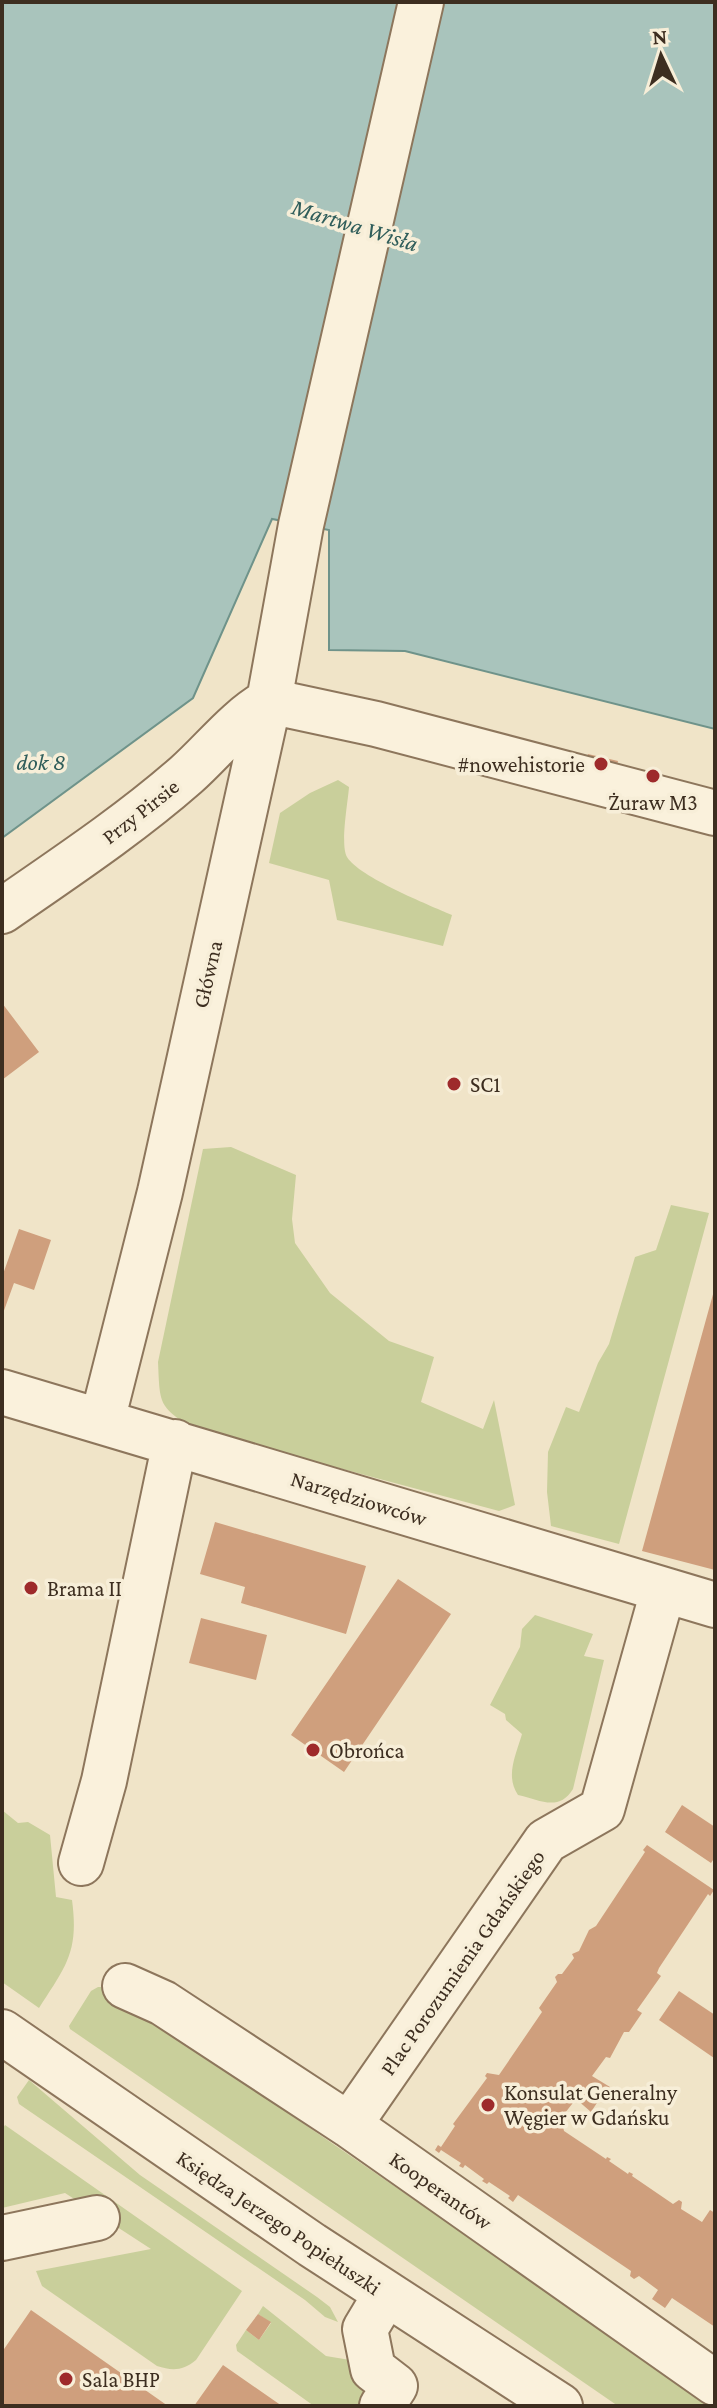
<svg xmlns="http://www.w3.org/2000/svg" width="717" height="2408" font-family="'Crimson Pro',serif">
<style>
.green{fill:#c9cf9b}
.water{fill:#a9c4bc;stroke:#6f938a;stroke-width:2}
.building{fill:#cf9f7d}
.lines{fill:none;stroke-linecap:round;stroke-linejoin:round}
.minor-casing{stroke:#8d765c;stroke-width:48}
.minor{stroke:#faf1dc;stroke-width:44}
.poi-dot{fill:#9e2a2b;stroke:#f7eed8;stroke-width:3}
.labels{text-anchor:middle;stroke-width:7;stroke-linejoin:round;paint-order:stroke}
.poi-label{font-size:22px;fill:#3d2e20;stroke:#f7eed8;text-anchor:start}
.street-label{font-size:22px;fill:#3d2e20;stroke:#f7eed8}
.water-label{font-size:24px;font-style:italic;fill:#2f5d5a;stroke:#f7eed8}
</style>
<rect width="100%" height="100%" fill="#f0e4c8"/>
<path class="green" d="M338,780l11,7c-1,15 -9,58 -2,70 12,20 82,48 105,58l-9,31 -106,-26 -8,-40 -60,-17 11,-50 30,-20z
M231,1147l65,28 -4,44 3,24 35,50 59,48 45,16 -13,45 62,27 11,-29 21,105 -16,6 -305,-82c-36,-23 -34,-25 -36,-67l45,-213z
M671,1205l38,8 -90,331 -68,-18 -4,-34 1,-40 18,-45 13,5 19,-49 11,-19 26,-87 21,-7z
M535,1615l58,19 -9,22 20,4 -31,129c-14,23 -33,11 -55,6 -13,-19 -2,-40 4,-61l-16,-14 -1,-6 -15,-9 30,-58 2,-18z
M2,1810l16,13 10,-1 22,13 6,62 16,3c7,52 -6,66 -33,108l-37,-26z
M98,1987h7l609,419h-96l-548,-377 -1,-3 22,-35z
M29,2080l111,95 177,122 13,10 8,15 -13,-5 -20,-17 -286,-196 -2,-7z
M5,2125l237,166 -46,69c-13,11 -24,11 -39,6l-115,-80 -6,-15 115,-22 -86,-56 -63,15v-78z
M263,2306l63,50 30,5 16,45h-58l-77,-55 -1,-6 10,-15 13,10 12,-17 -13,-9z"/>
<path class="water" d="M2,2h713v727l-310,-78 -76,-1v-120l-57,-11 -79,179 -191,140z"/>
<path class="building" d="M588,754l30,7 -3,14 -31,-8z
M2,1003l37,49 -37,28z
M19,1229l32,11 -17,50 -20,-7 -12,33v-39z
M715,1287v283l-73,-19z
M215,1522l151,44 -20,68 -105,-31 4,-16 -45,-13z
M398,1579l53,35 -107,158 -53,-37z
M201,1618l66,17 -11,45 -67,-17z
M682,1805l33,22v30l-4,6 -46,-31z
M647,1845l67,45 -4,6 -2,-2 -49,74 -2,5 4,3 -24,34 5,3 -13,19h-5l-14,26 -4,-1 -14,19 18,11 -2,3 -2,-1 -15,23 -15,-13 -15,19 3,13 42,28 1,-2 4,2 -2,2 19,13 1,-2 4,2 -1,2 41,28 6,-4 3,2 -1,7 21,13 8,-12 5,3v114l-43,-29 -7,10 -13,-9 6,-9 -19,-14 -5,3 -4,-3 1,-5 -113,-76 -5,7 -5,-4 2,-2 -21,-14 -2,2 -5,-3 2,-2 -19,-14 -2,3 -4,-2 2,-3 -20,-13 -2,3 -4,-3 3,-5 3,2 14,-21 -2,-2 34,-46 -2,-2 2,-3 12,2 43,-63 -3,-4 18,-26 -2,-5 3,-3h4l12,-16 -2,-4 7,-3 10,-21 7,-4 49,-74 -2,-2z
M679,1991l36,24 -1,43 -55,-38z
M31,2310l137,96h-166v-54z
M258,2314l13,8 -12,18 -13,-10z
M223,2365l59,41h-88z"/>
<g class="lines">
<g class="minor-casing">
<path id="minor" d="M2,911c62,-43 127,-86 184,-136 28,-25 50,-55 83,-74l107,23 339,89
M2,1392l713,213
M102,1421l58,-229 109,-491 32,-176 120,-523
M81,1863l23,-82 71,-339
M125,1986l38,17 186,122 366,258
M2,2032l310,213 248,161
M349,2125l197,-284 56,-32 61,-218
M2,2238l95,-20
M382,2406l13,-20 -22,-17 -8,-40 21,-35"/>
</g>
<use href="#minor" class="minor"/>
</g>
<g class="poi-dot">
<circle cx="601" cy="764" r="8"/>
<circle cx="653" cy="776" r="8"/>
<circle cx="454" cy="1084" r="8"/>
<circle cx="31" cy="1588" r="8"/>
<circle cx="313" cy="1750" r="8"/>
<circle cx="488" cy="2105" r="8"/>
<circle cx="66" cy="2379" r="8"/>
</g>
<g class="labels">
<g class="poi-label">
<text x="585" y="772" text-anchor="end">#nowehistorie</text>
<text x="653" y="810" text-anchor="middle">Żuraw M3</text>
<text x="470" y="1092">SC1</text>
<text x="47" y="1596">Brama II</text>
<text x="329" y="1758">Obrońca</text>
<text x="504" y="2100">Konsulat Generalny<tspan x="504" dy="25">Węgier w Gdańsku</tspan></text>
<text x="82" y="2387">Sala BHP</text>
</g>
<g class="street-label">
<text transform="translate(140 811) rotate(-38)" y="8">Przy Pirsie</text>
<text transform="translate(207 974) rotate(-77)" y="8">Główna</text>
<text transform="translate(359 1498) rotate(17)" y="8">Narzędziowców</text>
<text transform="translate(462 1962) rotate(-55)" y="8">Plac Porozumienia Gdańskiego</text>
<text transform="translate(441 2190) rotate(35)" y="8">Kooperantów</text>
<text transform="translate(279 2222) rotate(34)" y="8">Księdza Jerzego Popiełuszki</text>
</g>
<g class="water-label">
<text transform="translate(355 225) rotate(17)" y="8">Martwa Wisła</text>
<text x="41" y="770">dok 8</text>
</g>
</g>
<rect width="717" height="2408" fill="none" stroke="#3d2e20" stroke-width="8"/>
<g transform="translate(661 56) rotate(356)" stroke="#f7eed8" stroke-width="6" paint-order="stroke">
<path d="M0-6L14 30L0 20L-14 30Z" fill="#3d2e20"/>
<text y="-12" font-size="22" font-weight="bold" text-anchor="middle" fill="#3d2e20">N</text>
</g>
</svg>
